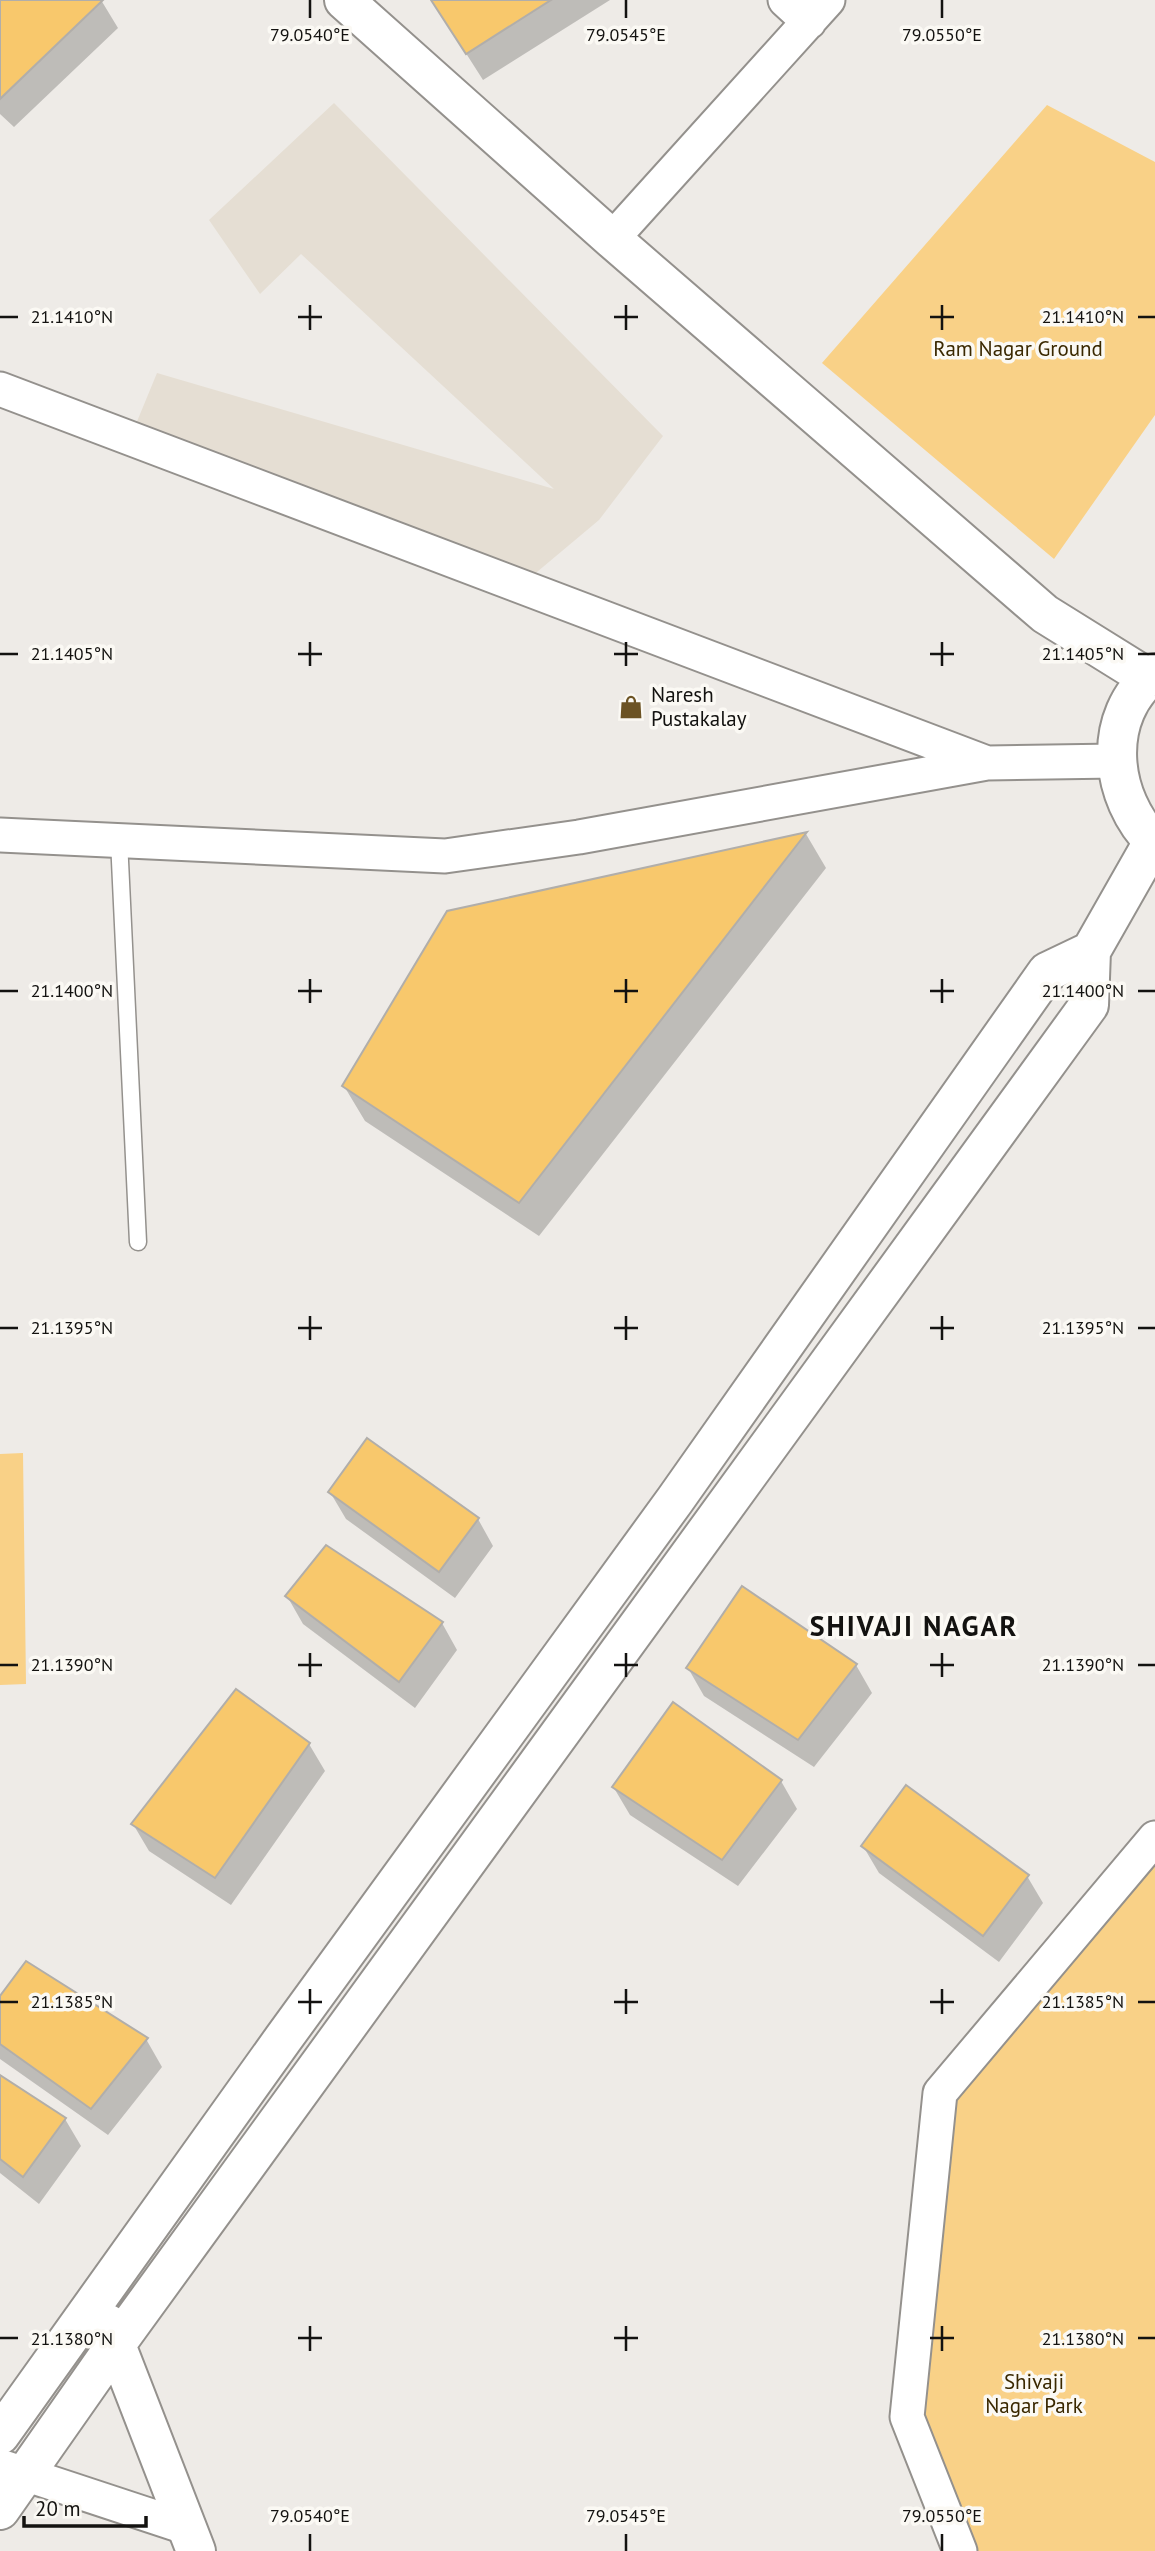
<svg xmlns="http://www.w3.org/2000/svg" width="1155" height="2551" font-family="'PT Sans',sans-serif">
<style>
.built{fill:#e5ded3}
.green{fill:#f9d187}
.shadow{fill:#0003}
.building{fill:#f8c86c;stroke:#b1aeaa;stroke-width:2}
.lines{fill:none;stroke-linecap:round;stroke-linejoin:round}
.service-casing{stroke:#94918d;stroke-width:19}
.minor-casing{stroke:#94918d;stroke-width:37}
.tertiary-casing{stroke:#94918d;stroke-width:42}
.service{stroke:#fff;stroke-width:16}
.minor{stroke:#fff;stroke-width:33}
.tertiary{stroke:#fff;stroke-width:38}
.ticks{fill:none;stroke:#131210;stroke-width:2.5}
.labels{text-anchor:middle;stroke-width:7;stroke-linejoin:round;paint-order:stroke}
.park-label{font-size:21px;fill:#3a2800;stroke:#fbf9f4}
.poi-label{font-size:21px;fill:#131210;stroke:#fbf9f4;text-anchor:start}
.district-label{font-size:28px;font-weight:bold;letter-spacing:2px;fill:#131210;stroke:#fbf9f4}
.ticks-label{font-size:18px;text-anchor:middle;fill:#131210;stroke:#fbf9f4;stroke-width:7;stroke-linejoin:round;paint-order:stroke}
</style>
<rect width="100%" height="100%" fill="#eeebe7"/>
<path class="built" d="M334,103l329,333 -64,84 -68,57 -407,-124 33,-80 397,116 -253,-235 -41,40 -51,-74z"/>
<path class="green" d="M1047,105l108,57v253l-101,144 -232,-196z
M23,1453l3,231 -26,1v-231z
M1155,1840v711h-194l-52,-134 31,-324z"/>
<path class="shadow" d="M0,0h101l17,28 -104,99 -14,-13z
M432,0h178l-127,80z
M806,834l20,34 -287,368 -174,-115 -21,-35 104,-174z
M330,1492l148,27 15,27 -38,52 -109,-79z
M743,1588l113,77 16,28 -58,74 -110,-71 -16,-28z
M287,1596l155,27 15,27 -42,58 -112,-84z
M309,1744l16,27 -94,134 -82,-54 -16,-27z
M781,1781l16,28 -59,77 -108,-71 -16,-27z
M863,1846l164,30 16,27 -44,59 -120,-89z
M0,1999l146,40 16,28 -54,68 -108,-76z
M0,2077l65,42 16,27 -42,58 -39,-31z"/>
<path class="building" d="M0,0h103l-103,99z
M431,0h120l-85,54z
M807,832l-288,371 -177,-117 105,-175z
M367,1438l112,80 -40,54 -111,-80z
M326,1545l117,77 -44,60 -114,-86z
M742,1586l115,78 -59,76 -112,-72z
M236,1689l74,54 -95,135 -84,-54z
M673,1702l109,78 -60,80 -110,-73z
M906,1785l123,90 -46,61 -122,-90z
M26,1961l122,77 -57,71 -91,-65v-48z
M0,2075l66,43 -43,59 -23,-18z"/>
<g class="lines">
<g class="service-casing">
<path id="service" d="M119,840l19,402"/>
</g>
<g class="minor-casing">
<path id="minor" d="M785,0l24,22
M612,239l216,-239
M0,389l987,374
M0,835l445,21 134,-19 408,-74 129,-2
M0,2466l188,62
M960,2551l-53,-134 33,-324 215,-255"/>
</g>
<g class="tertiary-casing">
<path id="tertiary" d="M344,0l268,239 433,375 103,64
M1155,673c-55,43 -46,125 0,170
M108,2324l88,227
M0,2435l283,-396 392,-539 372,-528 44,-21
M0,2510l117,-167 972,-1338 2,-54 62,-109"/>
</g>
<use href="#service" class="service"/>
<use href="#minor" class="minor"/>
<use href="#tertiary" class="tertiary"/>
</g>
<path class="ticks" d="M310,0v18M626,0v18M942,0v18M310,305v25M626,305v25M942,305v25M0,317h18M298,317h24M614,317h24M930,317h24M1138,317h17M310,642v24M626,642v24M942,642v24M0,654h18M298,654h24M614,654h24M930,654h24M1138,654h17M310,979v24M626,979v24M942,979v24M0,991h18M298,991h24M614,991h24M930,991h24M1138,991h17M310,1316v24M626,1316v24M942,1316v24M0,1328h18M298,1328h24M614,1328h24M930,1328h24M1138,1328h17M310,1653v24M626,1653v24M942,1653v24M0,1665h18M298,1665h24M614,1665h24M930,1665h24M1138,1665h17M310,1989v25M626,1989v25M942,1989v25M0,2002h18M298,2002h24M614,2002h24M930,2002h24M1138,2002h17M310,2326v25M626,2326v25M942,2326v25M0,2338h18M298,2338h24M614,2338h24M930,2338h24M1138,2338h17M310,2534v17M626,2534v17M942,2534v17"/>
<defs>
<g id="shop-bare" transform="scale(1.89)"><path d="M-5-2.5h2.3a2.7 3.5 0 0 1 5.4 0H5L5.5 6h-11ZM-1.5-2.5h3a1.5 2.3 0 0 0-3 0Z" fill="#6c5324" stroke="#fbf9f4" stroke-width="2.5" paint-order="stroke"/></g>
</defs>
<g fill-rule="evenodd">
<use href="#shop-bare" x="631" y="707"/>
</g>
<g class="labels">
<g class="park-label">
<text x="1018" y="356">Ram Nagar Ground</text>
<text x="1034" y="2389">Shivaji<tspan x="1034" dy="24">Nagar Park</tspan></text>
</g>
<g class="poi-label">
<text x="651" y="702">Naresh<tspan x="651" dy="24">Pustakalay</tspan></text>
</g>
<g class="district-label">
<text x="914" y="1636">SHIVAJI NAGAR</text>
</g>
</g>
<g class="ticks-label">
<text x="310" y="41">79.0540°E</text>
<text x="626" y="41">79.0545°E</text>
<text x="942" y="41">79.0550°E</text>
<text x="72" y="323">21.1410°N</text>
<text x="1083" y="323">21.1410°N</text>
<text x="72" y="660">21.1405°N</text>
<text x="1083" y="660">21.1405°N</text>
<text x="72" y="997">21.1400°N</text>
<text x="1083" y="997">21.1400°N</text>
<text x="72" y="1334">21.1395°N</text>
<text x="1083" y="1334">21.1395°N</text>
<text x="72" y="1671">21.1390°N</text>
<text x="1083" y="1671">21.1390°N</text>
<text x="72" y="2008">21.1385°N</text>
<text x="1083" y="2008">21.1385°N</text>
<text x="72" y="2345">21.1380°N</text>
<text x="1083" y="2345">21.1380°N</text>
<text x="310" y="2522">79.0540°E</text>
<text x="626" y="2522">79.0545°E</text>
<text x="942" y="2522">79.0550°E</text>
</g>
<path d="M24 2516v10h122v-10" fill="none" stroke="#131210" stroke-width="3.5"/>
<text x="35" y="2516" font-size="21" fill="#131210" stroke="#fbf9f4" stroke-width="5" paint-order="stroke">20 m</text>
</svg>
